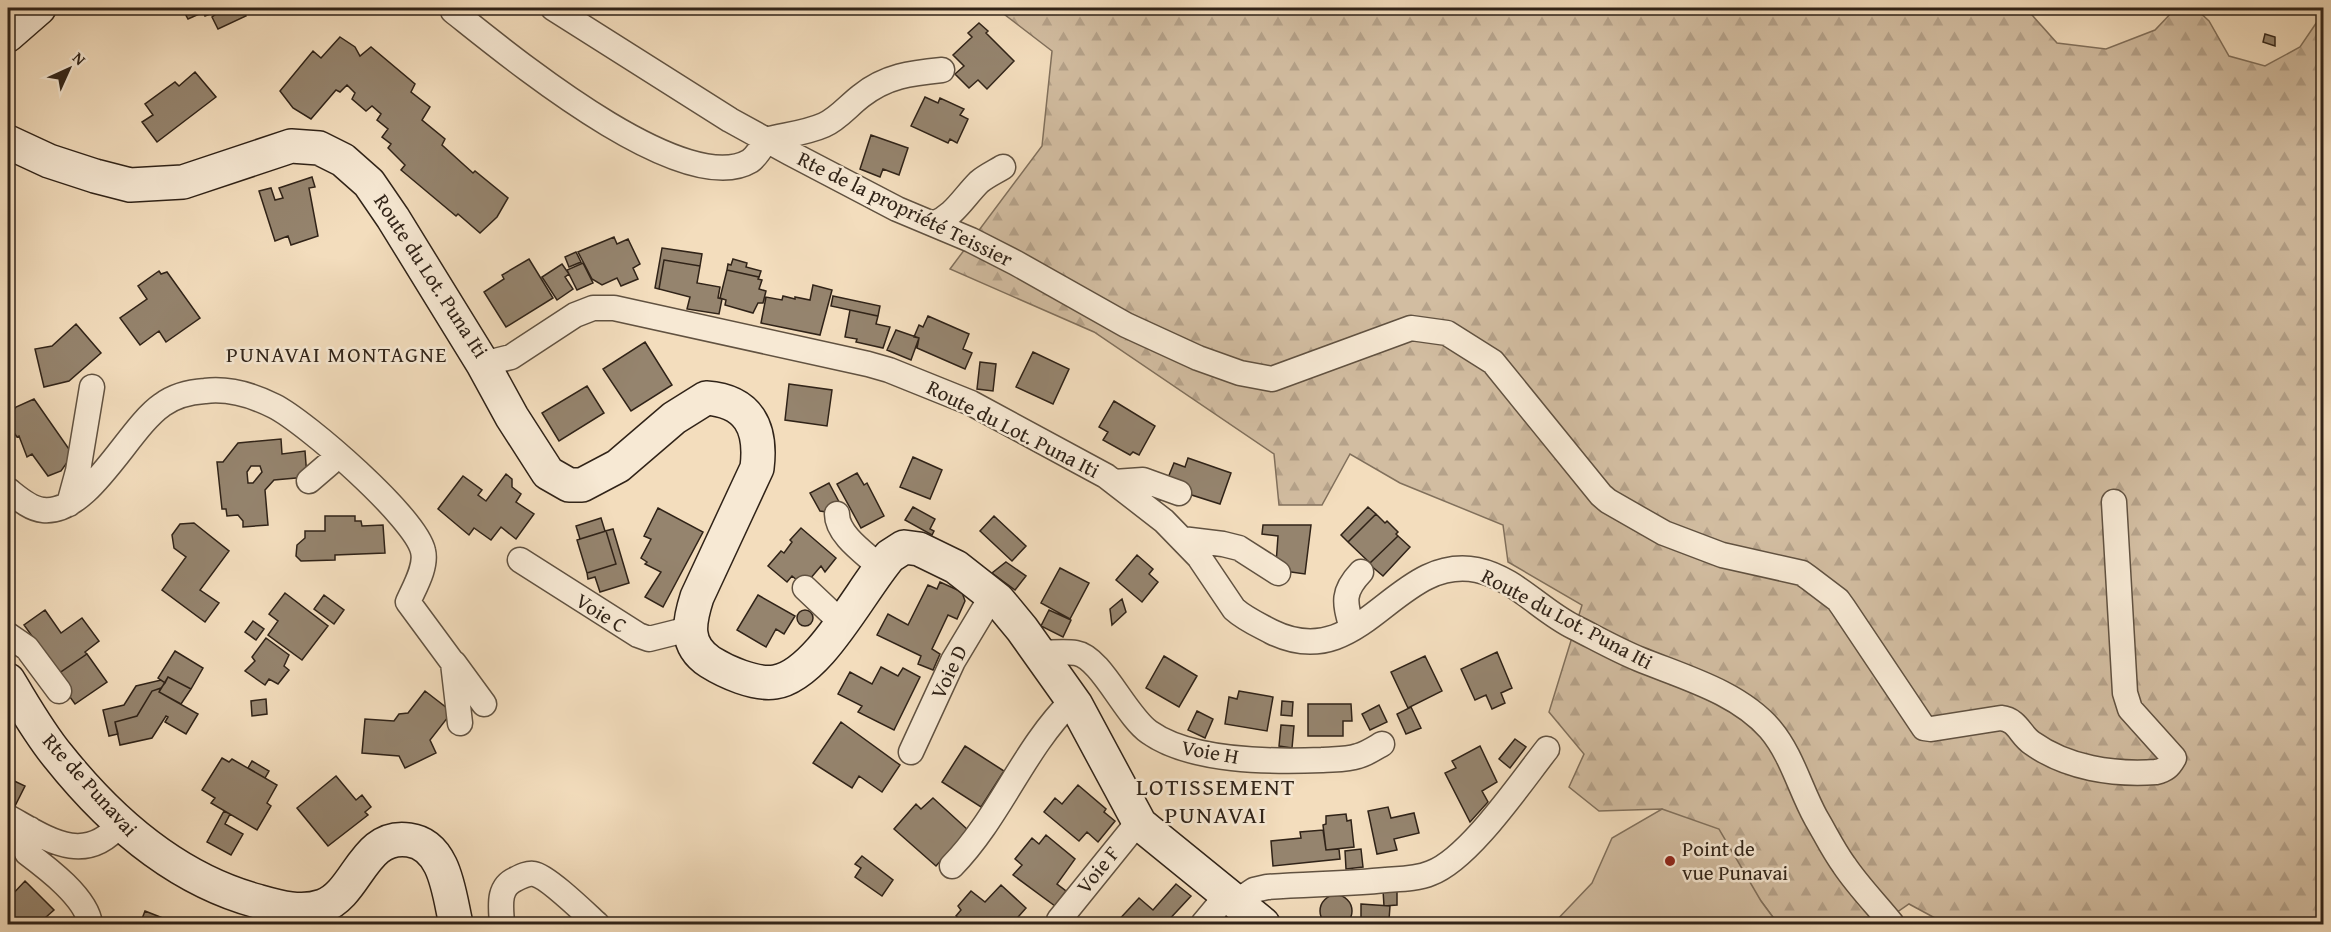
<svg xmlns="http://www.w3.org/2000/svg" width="2331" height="932" font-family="'Gentium Book Plus',serif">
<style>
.forest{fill:url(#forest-firs);stroke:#81705c;stroke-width:1.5}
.park{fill:#d2bda1;stroke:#81705c;stroke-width:1.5}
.building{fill:#95846e;stroke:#302318;stroke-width:1.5;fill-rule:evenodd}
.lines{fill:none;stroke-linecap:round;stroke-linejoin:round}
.minor-casing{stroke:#615241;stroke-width:27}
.secondary-casing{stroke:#302318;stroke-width:36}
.path{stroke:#302318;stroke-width:4;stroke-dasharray:4.5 3;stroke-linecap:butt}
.minor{stroke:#f7e9d4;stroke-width:24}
.secondary{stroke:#f7e9d4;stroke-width:33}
.poi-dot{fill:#8f2418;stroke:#f7e9d4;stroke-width:2}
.labels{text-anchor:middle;stroke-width:5;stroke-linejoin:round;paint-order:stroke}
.street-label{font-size:21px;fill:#302318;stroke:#f7e9d4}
.poi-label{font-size:21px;fill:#302318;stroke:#f7e9d4;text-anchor:start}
.neighbourhood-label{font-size:22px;letter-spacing:1.5px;fill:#302318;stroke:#f7e9d4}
.quarter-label{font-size:24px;letter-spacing:1.5px;fill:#302318;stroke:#f7e9d4}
</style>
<defs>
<pattern id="forest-firs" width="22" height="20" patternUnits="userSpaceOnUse" patternTransform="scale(1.5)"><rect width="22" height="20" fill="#d2bda1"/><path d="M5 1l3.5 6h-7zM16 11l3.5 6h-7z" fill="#b5a28a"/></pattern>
</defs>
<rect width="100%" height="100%" fill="#f3ddbd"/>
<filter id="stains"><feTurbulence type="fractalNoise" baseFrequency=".00333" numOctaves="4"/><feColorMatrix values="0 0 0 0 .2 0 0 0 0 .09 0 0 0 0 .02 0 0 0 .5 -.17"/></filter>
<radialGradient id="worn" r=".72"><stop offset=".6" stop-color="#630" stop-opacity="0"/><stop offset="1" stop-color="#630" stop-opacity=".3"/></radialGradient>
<path class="forest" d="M996,8h1036v7l25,28 49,6 49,-19 21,-22h19l14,13 20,35 36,10 35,-19 23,-34v911h-377l-37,-20 -29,20h-102l-17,-23 -99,-92 -63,2 -30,-24 15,-33 -35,-42 33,-107 -74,-43 -5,-37 -103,-42 -50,-29 -28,51h-43l-5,-51 -180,-122 -144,-63 92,-123 10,-95z"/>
<path class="park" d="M1662,809l57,20 42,72 17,23h-225l39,-41 20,-45z"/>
<path class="building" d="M182,8h20l2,4 -16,7z
M202,8h40l4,8 -28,13 -6,-12 4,-3 -1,-2 -10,4z
M979,23l9,8 -2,2 28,28 -27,28 -9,-9 -9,8 -14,-14 9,-8 -11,-11 19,-18 -4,-4z
M2265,34l10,3v9l-12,-4z
M340,37l15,10 5,9 11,-9 44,37 -4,8 19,15 -8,13 23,19 -3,6 31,28 2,-2 33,27 -11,19 -17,16 -22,-19 -2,2 -55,-46 4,-5 -17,-17 3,-4 -9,-7 6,-8 -11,-9 4,-6 -9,-8 -6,5 -14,-12 3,-6 -8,-8 -7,7 -4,-2 -25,29 -18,-11 -13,-17 33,-40 8,7z
M195,72l21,25 -59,45 -15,-20 11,-7 -8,-11 30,-22 4,4z
M925,97l13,6 2,-5 24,11 -4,6 8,4 -11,24 -7,-4 -2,4 -37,-17z
M871,135l37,13 -9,27 -16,-6 -3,8 -20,-8z
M312,177l3,10 -6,1 9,48 -27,9 -3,-9 -13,5 -16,-50 12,-3 4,12 8,-2 -4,-10z
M614,237l3,7 11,-5 12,25 -7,4 5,11 -17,7 -4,-8 -15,7 -10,-6 -14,-27z
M662,248l40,6 -2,12 -36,-6 -5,29 -4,-1z
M576,252l5,10 -12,5 -4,-10z
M529,259l24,39 -47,29 -22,-35 20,-13 -2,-4z
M733,259l14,4 -1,4 15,4 -2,6 -32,-7 1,-6 3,1z
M664,260l36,6 -3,17 23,4 -2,11 4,1 -3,15 -32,-5 3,-12 -31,-8z
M583,263l10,20 -16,7 -10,-20z
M562,264l7,10 -4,3 8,12 -16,11 -15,-23z
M727,270l32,7 -1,2 4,1 -3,9 7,2 -3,12h-5l-5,10 -28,-8 1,-5 -6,-2z
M159,271l2,3 6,-2 33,46 -34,24 -7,-11 -19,14 -20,-27 27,-19 -9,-13z
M813,285l19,5 -12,45 -59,-12 5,-26 16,3 1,-4 12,3v-2l15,3z
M833,296l47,10 -2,10 -47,-10z
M850,310l28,6 -2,8 14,3 -7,21 -27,-6 1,-3 -12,-2z
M928,316l41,18 -6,15 9,4 -7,16 -48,-21 2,-10 -5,-1 5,-12 4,2z
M76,324l25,29 -32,28 -25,6 -9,-38 17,-3z
M896,330l23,8 -8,22 -24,-10z
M645,342l27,43 -41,26 -28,-42z
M1033,352l36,17 -16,35 -37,-17z
M980,362l16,2 -3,27 -16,-2z
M789,384l43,6 -5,36 -42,-6z
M587,386l17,27 -45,28 -17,-28z
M34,399l37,53v5l-10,14 -13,5 -16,-22 -5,3 -8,-21 -2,1 -9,-13v-7l8,-10z
M1114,401l41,25 -16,29 -6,-3 -3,3 -27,-15 5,-8 -9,-5z
M281,439l1,15 23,-3 2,26 -33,3 -9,10 3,35 -25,2v-6l-5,-6 -11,1 -1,-7h-4l-5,-47h6l15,-19zM251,466h9l2,6 -9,11h-5l-1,-11z
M913,457l29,13 -12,29 -30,-12z
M1188,458l43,15 -11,31 -44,-14 -8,-12 6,-15 11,4z
M857,473l7,12 3,-2 17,33 -23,12 -24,-44z
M506,474l6,5v8l9,7 -5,8 18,12 -18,25 -15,-12 -10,13 -17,-12 -5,7 -31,-26 25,-33 19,14 -4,5 8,6z
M829,483l17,32 -26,-4 -10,-18z
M913,507l22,12 -5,10 4,2 -2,4 -27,-15z
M1368,507l8,7 -28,28 -7,-7z
M658,508l45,24 -40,75 -18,-10 16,-25 -16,-8 2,-2 -6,-4 10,-19 -7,-3z
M1376,514l9,9 2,-2 11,11 -2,2 2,2 -28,27 -22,-21z
M325,516h30v5h6l1,5 21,-1 2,28 -50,2v5l-34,1 -5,-5 1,-11 8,-7v-7h20z
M994,516l32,30 -14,15 -32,-30z
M601,518l4,13 8,-2 16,54 -29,9 -5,-15 -7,2 -1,-6 29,-9 -10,-33 -26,8 -4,-13z
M194,523l35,28 -29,39 19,13 -14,19 -43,-32 24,-33 -12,-9 -2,-13 8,-11z
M1263,525h48l-6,49 -28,-4 -1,-6 2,-28 -16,-2z
M801,528l35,30 -11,14 -4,-6 -17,20 -12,-10 -5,6 -19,-16 13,-15 3,2 8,-11 -2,-2z
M606,531l10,33 -29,9 -10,-33z
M1398,536l12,11 -27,29 -14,-12z
M1137,555l16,14 -4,5 9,8 -16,20 -26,-22z
M1006,562l20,14 -11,14 -23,-17z
M1060,568l29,15 -19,36 -29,-16z
M940,582l22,10 3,9 -8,18 -9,-4 -16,34 8,5 -7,16 -15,-6 3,-8 -44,-21 11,-21 20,11 20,-40 9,4z
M285,593l43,33 -26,34 -34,-25 10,-14 -9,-7z
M324,595l20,15 -10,14 -20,-15z
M758,595l37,21 -11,18 -8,-5 -10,18 -29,-17z
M1122,599l4,13 -14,13 -2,-16z
M797 618a8 8 0 1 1 16 0a8 8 0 1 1-16 0Z
M45,610l16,23 21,-15 17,23 -14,11 2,2 -32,22 2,-5 -33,-46z
M1049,610l22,10 -8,17 -22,-11z
M253,621l11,8 -8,11 -11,-8z
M266,638l23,17 -5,11 5,4 -11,14 -9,-5 -4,6 -20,-14 10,-10 -3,-4z
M175,651l28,17 -12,21 -23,-12 -3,6 -7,-5z
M1497,652l15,36 -11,5 4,10 -13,6 -6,-14 -11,5 -14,-31z
M87,654l20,28 -32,22 -20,-28z
M1164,656l33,20 -18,31 -33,-19z
M1425,656l17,35 -34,17 -17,-36z
M881,667l17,9 5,-8 17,9 -26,53 -36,-18 4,-6 -24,-12 12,-22 22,12z
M168,677l23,12 -10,15 -22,-12z
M161,680l4,3 -4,5 -9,3 -15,25 -22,6 3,12 -9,2 -6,-26 21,-5 12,-19z
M161,688l-2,4 39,22 -12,20 -21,-12 3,-5 -2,-1 -14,22 -32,7 -5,-23 22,-6 15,-25z
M425,691l27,21 -22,28 6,13 -31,15 -6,-12 -37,-3 3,-34 29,2 5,-7 9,-1z
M1239,691l34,6 -6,34 -42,-7 4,-27 8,2z
M266,699l1,15 -15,2 -1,-15z
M1282,701l11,1 -1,14 -11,-1z
M1308,704h43l1,17h-9v15h-35z
M1379,705l8,17 -17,8 -8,-16z
M1411,707l10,21 -15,6 -9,-20z
M1197,711l16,8 -8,19 -17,-8z
M841,722l59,43 -18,27 -23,-16 -7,12 -39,-25z
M1281,725l13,1 -2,22 -13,-2z
M1515,739l11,8 -16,21 -11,-9z
M965,746l39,25 -23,36 -39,-25z
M1480,746l17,36 -15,9 6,11 -18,20 -25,-49 11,-5 -4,-7z
M222,758l7,4 3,-3 45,26 -10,18 4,3 -14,24 -46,-27 4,-5 -13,-8z
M252,761l17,10 -4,7 -17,-10z
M336,776l20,24 6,-5 9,12 -6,5 3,3 -40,31 -31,-38z
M8,778l17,8 -10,20 -7,-4z
M1078,785l28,24 -2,3 11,9 -17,21 -11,-10 -8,9 -35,-29 11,-14 7,6z
M933,798l35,32 -32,36 -42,-37 22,-25 5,5z
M1388,807l3,11 23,-5 5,20 -25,6 3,11 -20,4 -9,-43z
M224,811l6,3 -5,10 18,10 -12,21 -24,-13z
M1346,814l1,7 4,-1 3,27 -28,3 -3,-25 3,-1v-8z
M1323,830l3,20 13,-1 1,10 -67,7 -2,-25 30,-3 -1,-6z
M1046,835l29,24 -18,25 9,7 -11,15 -42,-31 9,-10 -7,-6 17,-21 7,6z
M1361,849l2,18 -17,2 -1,-18z
M862,856l31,24 -11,16 -27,-19 6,-9 -6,-4z
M25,881l29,29 -9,8 7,6h-44v-25z
M1176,884l15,12 -26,28h-50l24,-26 14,12z
M1001,885l25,23 -14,16h-34l-5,-5 -7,5 -10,-8 5,-6 -3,-4 13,-15 14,11z
M1383,890h14v15l-13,1z
M1320 911a16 16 0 1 1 32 0a16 16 0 1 1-32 0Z
M1361,904l29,2 -1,14 -28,-2z
M145,911l33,13h-38z"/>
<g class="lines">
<g class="minor-casing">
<path id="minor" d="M553,8l177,112 60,33 107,56 74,31 45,23 110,62 72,33 42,15 32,6 139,-51 36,5 46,29 108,133 7,6 56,32 58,22 80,18 7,5 29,22 5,7 81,121 7,1 70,-11c17,2 19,17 31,25 35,25 81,32 124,29 9,-2 13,-5 18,-14l-44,-49 -5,-16 -11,-191
M453,11c52,41 230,190 297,150 7,-5 12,-14 16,-21 19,-5 40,-7 58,-15 14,-6 25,-20 37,-29 25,-20 50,-23 81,-26
M933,224c21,-8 30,-26 46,-42 7,-6 16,-10 24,-15
M483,364l28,-7 64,-42 18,-7h21l254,56 21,6 82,33 135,73 58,45 35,36 35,52c11,10 25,16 38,23 90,44 123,-78 205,-62 38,8 64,41 97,57 22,11 43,23 65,32 44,18 99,33 131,70 22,26 30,60 46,89 9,15 17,32 28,47 14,21 32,39 48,59
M309,481l21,-18 5,-11
M1114,482l29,-2 36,13
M8,490c9,7 22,19 35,20 46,5 85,-82 119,-105 12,-9 28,-13 43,-14 25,-3 47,4 69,15 32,16 142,112 149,145 4,16 -9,37 -15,51l45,61 7,60
M69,504l9,-33 14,-84
M837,514c0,21 29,40 43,53
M1182,539l41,5 16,4 39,25
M520,560l118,75 11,4 40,-10
M805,588l37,35
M1352,629c-7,-26 -11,-36 9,-57
M8,635l19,13 32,43
M1039,653c12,0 25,-2 37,0 25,4 49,62 73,79 42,30 122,30 173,28 11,-1 25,0 36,-4 8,-2 17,-8 24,-12
M454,663l30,41
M911,752l42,-91 39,-65
M8,817c38,21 76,50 112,7
M30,829l-7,16 4,8c20,15 60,45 63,71
M952,866c48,-49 71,-117 120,-165
M1236,902l18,-12 13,-3c39,-3 79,-3 119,-7 15,-1 31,-1 45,-7 38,-14 90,-91 116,-124
M1059,920l80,-99
M502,924c-1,-17 -5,-37 14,-45 6,-3 12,-6 18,-5 13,2 52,40 63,50
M1203,924l25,-30"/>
</g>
<g class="secondary-casing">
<path id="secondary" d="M8,35l31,-27
M8,142l41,19 46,15 35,9 53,-3 108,-36 28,2 24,12 26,23 24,35 90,146 29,53 36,56 21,12h13l36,-19 56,-48 32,-20c43,3 56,30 51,70l-60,129c-8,25 -13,48 13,65 16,10 45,23 65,20 44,-7 86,-93 115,-126l14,-9 15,2 37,18 42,33 24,29 54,76 64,119 123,100
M8,680c16,26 31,53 50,76 51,64 118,123 199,145 21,6 44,13 66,5 35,-13 40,-73 86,-66 37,5 40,55 47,84"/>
</g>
<path class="path" d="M2318,8l6,6"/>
<use href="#minor" class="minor"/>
<use href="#secondary" class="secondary"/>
</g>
<circle class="poi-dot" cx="1670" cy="861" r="6"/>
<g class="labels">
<g class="street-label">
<text transform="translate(905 209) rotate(26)" y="7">Rte de la propriété Teissier</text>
<text transform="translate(431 276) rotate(57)" y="7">Route du Lot. Puna Iti</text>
<text transform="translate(1013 429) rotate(27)" y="7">Route du Lot. Puna Iti</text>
<text transform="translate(601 613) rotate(32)" y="7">Voie C</text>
<text transform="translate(1567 619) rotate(28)" y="7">Route du Lot. Puna Iti</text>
<text transform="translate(949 672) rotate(-64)" y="7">Voie D</text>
<text transform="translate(1210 752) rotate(10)" y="7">Voie H</text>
<text transform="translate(90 785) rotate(48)" y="7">Rte de Punavai</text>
<text transform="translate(1098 870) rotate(-51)" y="7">Voie F</text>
</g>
<g class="poi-label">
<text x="1682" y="856">Point de<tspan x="1682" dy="24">vue Punavai</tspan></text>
</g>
<g class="neighbourhood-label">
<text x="337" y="362">PUNAVAI MONTAGNE</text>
</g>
<g class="quarter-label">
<text x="1216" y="795">LOTISSEMENT<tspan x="1216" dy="28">PUNAVAI</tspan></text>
</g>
</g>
<rect width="2331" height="932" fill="none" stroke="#f3ddbd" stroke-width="30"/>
<rect x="9" y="9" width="2313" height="914" fill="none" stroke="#302318" stroke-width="3"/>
<rect x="15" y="15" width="2301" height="902" fill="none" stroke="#302318" stroke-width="1.5"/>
<g transform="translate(69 69) rotate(45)" stroke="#f7e9d4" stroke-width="4.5" paint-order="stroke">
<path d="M0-4.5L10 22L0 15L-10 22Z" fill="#302318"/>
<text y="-9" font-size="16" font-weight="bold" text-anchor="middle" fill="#302318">N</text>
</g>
<rect width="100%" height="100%" filter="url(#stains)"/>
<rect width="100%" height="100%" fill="url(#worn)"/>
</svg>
